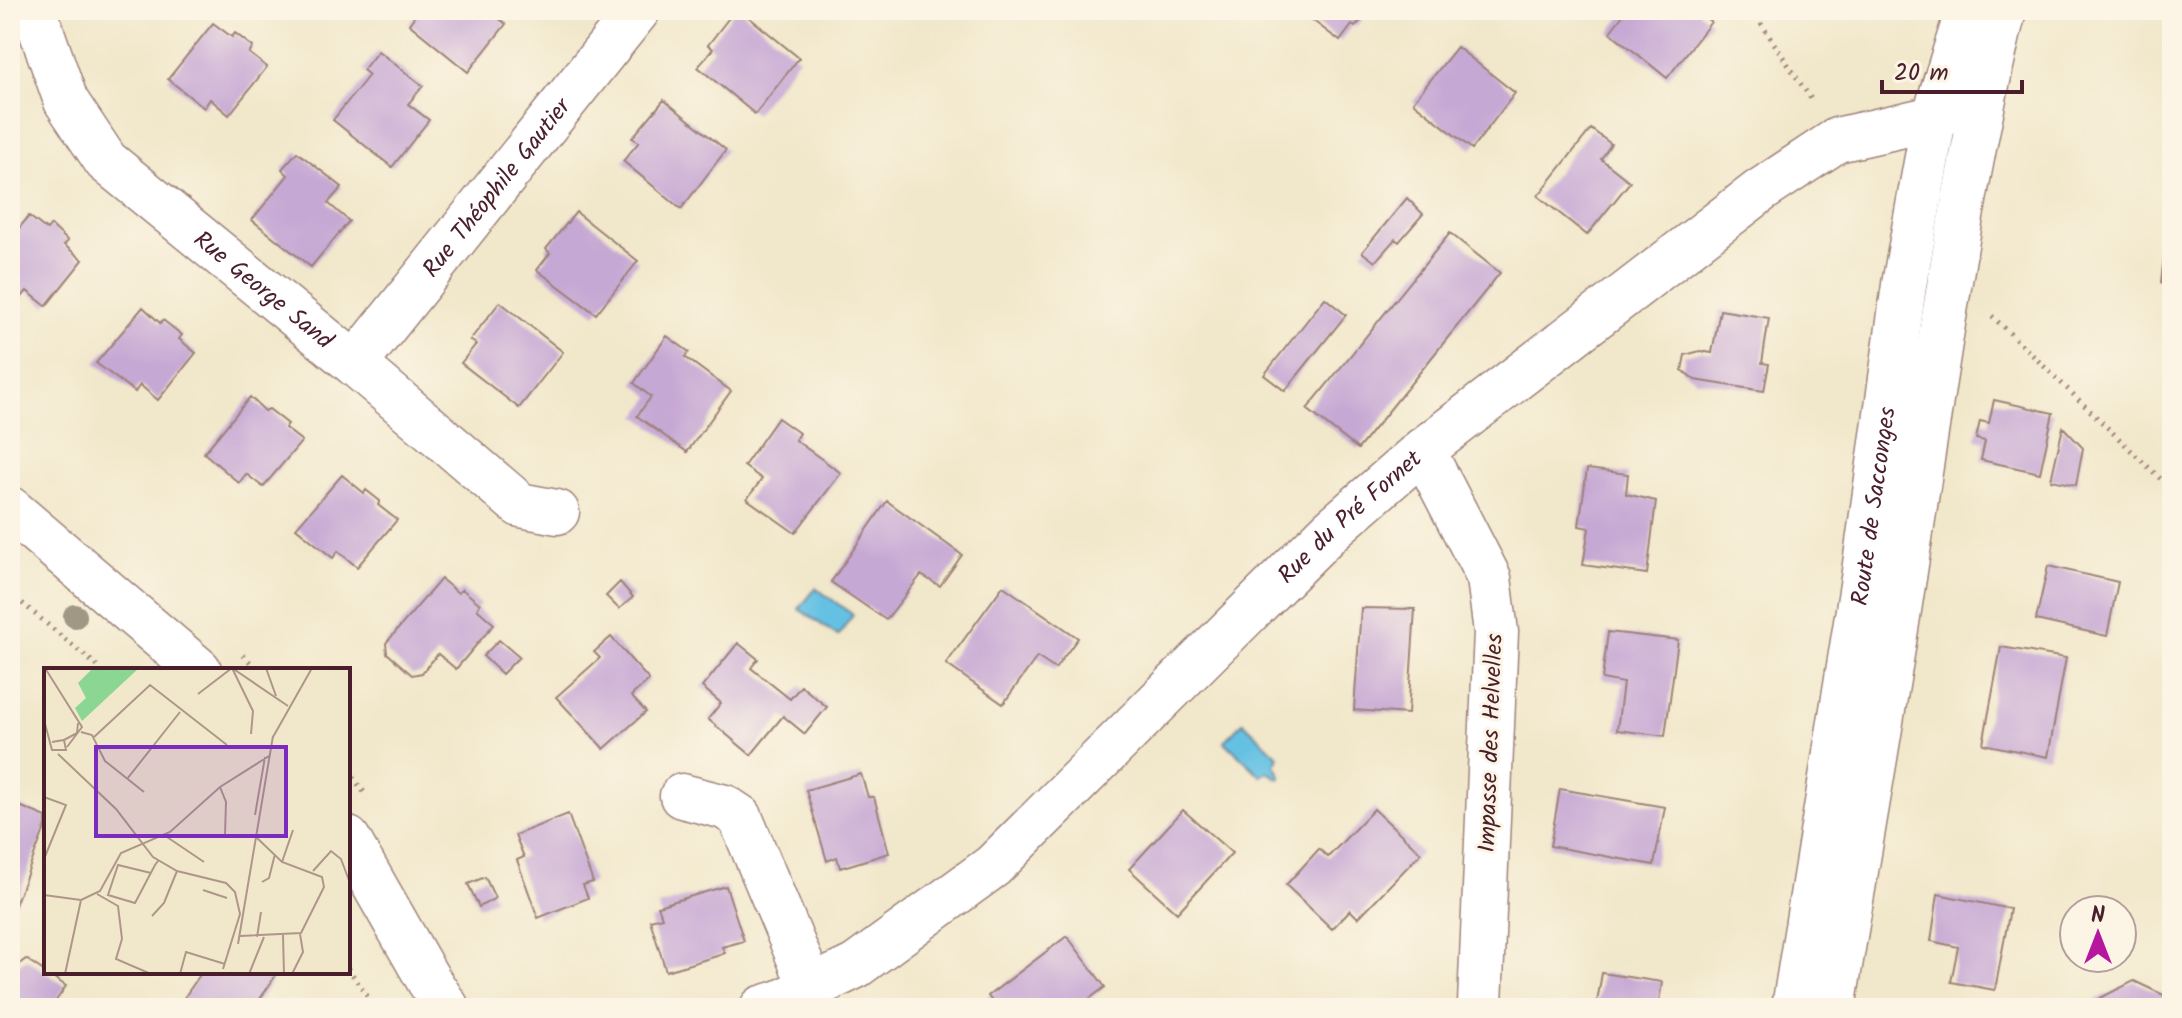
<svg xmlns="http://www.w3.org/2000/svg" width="2182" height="1018" font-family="Kalam,sans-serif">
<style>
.water{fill:#65c1e3;stroke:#587087;stroke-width:2}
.building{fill:#c6a8d4}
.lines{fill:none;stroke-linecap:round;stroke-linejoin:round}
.minor-casing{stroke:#9e837a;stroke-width:47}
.path{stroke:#9e837a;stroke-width:5;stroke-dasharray:2 6;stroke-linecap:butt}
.minor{stroke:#fff;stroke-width:44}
.tree{fill:#a09784}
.labels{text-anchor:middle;stroke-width:6;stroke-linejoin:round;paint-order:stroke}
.street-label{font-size:24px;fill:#4a1f2b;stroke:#fcf5e5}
.inset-road{fill:none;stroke:#ae978a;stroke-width:2}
.view{fill:#7b2cbf;fill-opacity:0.15;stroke:#7b2cbf;stroke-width:4}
.inset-edge{fill:none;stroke:#4a1f2b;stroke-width:4}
</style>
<rect width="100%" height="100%" fill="#fcf5e5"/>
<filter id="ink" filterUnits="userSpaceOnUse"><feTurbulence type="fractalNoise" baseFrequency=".0125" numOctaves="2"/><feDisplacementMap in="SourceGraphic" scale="16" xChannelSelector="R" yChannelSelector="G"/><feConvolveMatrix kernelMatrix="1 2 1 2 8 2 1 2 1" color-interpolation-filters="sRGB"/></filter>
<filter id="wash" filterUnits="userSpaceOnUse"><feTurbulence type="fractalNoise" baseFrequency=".006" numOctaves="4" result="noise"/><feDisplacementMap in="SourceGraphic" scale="32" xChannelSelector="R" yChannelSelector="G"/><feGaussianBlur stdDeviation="1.8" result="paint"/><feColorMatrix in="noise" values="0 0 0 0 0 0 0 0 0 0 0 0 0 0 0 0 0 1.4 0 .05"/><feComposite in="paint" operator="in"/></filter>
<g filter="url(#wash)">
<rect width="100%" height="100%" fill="#f1e7ca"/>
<path class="water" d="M816,588l37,27 -15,21 -39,-27z
M1243,722l36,35 -4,8 6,11 -2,3 -11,-7 -7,4 -37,-35z"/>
<g id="blocks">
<path class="building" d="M419,10h68l19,14 -38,48 -59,-48z
M735,10h5l59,48 -44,56 -57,-47 15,-18 -5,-4z
M1299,10h72l-16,17 -3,-2 -12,16z
M1627,10h70l14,12 -44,56 -57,-46z
M213,23l19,14 3,-4 18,14 -4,6 18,14 -38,48 -19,-16 -6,9 -36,-29z
M1457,47l58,46 -43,56 -59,-47z
M378,51l45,35 -15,18 21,16 -37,47 -59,-47 36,-45 -6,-5z
M664,100l62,50 -45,59 -58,-48 16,-19 -7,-4z
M1591,129l20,15 -10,15 29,23 -43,53 -49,-39z
M297,152l45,35 -14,16 21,18 -38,46 -59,-47 36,-45 -6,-6z
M1407,198l16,16 -24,28 -4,-3 -20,23 -13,-10z
M2170,205h2v92l-11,-15z
M576,212l62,49 -42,53 -59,-44 13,-17 -4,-4z
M29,216l18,14 4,-5 17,16 -4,4 19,15 -37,46 -19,-15 -6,7 -11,-9v-50z
M1450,233l50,40 -142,176 -51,-40z
M1325,298l21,17 -61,76 -21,-16z
M500,302l63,50 -44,56 -58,-45 15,-19 -6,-4z
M143,307l17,16 3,-3 19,15 -3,4 17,14 -38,47 -18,-15 -5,7 -39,-29z
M1720,310l49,8 -7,45 7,1 -5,27 -69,-11 -13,-10 3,-15 15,-4 12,2z
M667,336l22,16 -4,5 46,34 -44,61 -50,-36 14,-19 -17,-14z
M250,397l15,14 4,-2 19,15 -3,4 17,13 -39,46 -17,-13 -7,9 -35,-30z
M1994,400l59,13 -13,60 -59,-13 4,-19 -9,-2 4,-18 9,2z
M778,418l21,15 -4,7 46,33 -46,60 -48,-34 15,-20 -18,-13z
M2063,427l20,21 -7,37 -25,-5z
M1587,469l41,5 -2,20 30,7 -9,73 -64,-9 6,-37 -10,-2z
M342,475l22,18 2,-3 14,11 -2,4 19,15 -40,47 -19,-16 -5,7 -37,-30z
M887,501l75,54 -22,31 -19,-11 -35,45 -55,-38z
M2048,566l70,16 -11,54 -71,-16z
M441,579l17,14 4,-4 18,15 -3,5 17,15 -38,45 -18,-15 -16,19 -10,2 -25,-22 -1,-10z
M620,582l13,15 -14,12 -13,-13z
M1003,586l75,52 -23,31 -18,-12 -34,47 -57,-40z
M1361,608l54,1 -7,105 -54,-4z
M1608,632l70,8 -13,96 -48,-6 6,-47 -21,-4z
M611,637l38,43 -18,16 15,16 -42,37 -48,-52 44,-39 -6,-6z
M499,640l20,17 -17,17 -19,-18z
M738,643l20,16 -7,9 39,31 11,-13 26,21 -22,27 -22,-18 -32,39 -43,-36 13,-16 -19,-16z
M2001,647l65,11 -18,99 -65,-13z
M861,774l7,23h6l15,56 -49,15 -3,-11 -10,4 -21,-71z
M2171,777h1v33l-8,-2z
M1560,789l105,18 -11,58 -104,-19z
M10,802l36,15v8l-36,93z
M1374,809l47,44 -63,65 -8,-8 -18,19 -46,-44 33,-36 9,8z
M1183,810l49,43 -55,60 -48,-44z
M568,814l25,68 -10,3 5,13 -50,20 -21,-58 7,-3 -9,-22z
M485,877l10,21 -16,9 -11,-23z
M726,886l18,55 -22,6 3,6 -8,3 -51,15 -16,-51 12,-3 -4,-11z
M1938,894l72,15 -15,81 -44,-8 7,-35 -27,-6z
M1067,936l38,51 -28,21h-16l-5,-6 -7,6h-52l-9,-12z
M26,959l40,27 -15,22h-41v-37z
M202,972h76l-24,36h-77z
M1602,973l60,9 -4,26h-62z
M2134,981l38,18v9h-87l1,-3z"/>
</g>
</g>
<g filter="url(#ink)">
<use href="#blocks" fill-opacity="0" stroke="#9e837a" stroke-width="2"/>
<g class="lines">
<g class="minor-casing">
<g id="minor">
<path id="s1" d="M34,10l32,91 40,60 249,203 165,141 37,7"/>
<path id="s2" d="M355,364l283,-354"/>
<path d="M1423,450l66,128 7,54 -16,372"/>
<path d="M10,509l189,161"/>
<path d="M682,796l43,11 15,10 71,170"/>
<path d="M348,839l81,142 18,27"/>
<path id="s3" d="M762,1008l19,-6 75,-36 137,-100 338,-336 92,-80 337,-259 77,-51 97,-22 49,-24"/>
<path id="s4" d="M1794,1008l69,-429 41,-294 30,-167 34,-108"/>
<path d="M1833,1008c24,-146 50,-291 72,-437 29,-188 54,-376 99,-561"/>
</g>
</g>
<path class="path" d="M1752,10l61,92
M1992,316l180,174
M10,593l92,77
M243,655l15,15
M348,771l19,25
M348,968l27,40"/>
<use href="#minor" class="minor"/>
</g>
<circle class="tree" cx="75" cy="616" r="12"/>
</g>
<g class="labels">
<g class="street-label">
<text dy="8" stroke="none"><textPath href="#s2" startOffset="226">Rue Théophile Gautier</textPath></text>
<text dy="8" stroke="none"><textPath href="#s1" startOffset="372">Rue George Sand</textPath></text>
<text dy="8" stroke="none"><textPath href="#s4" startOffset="508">Route de Sacconges</textPath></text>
<text dy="8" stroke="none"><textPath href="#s3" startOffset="772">Rue du Pré Fornet</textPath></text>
<text transform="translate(1490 743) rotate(-88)" y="8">Impasse des Helvelles</text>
</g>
</g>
<g transform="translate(44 668)">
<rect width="306" height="306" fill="#f1e7ca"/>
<path d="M49,0h46l-57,53 -7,-13 11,-10 -8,-15z" fill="#8bd693"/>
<path class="inset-road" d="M1,0l37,59 -15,20M188,0l21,43 -2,23M222,0l10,28M154,26l34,-26 56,38M0,52l8,30h14l-2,-10 -12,2M37,64l11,3 13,26 39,31M50,69l56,-52 77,60M229,69l39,-69M20,72l13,-7 1,-10M14,86l58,55 37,48 24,14 49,12 9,9 5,22 -17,55M83,111l53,-67M176,119l6,15 -1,33M0,129l22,8 -22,54M211,147l10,-58M120,167l40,27M238,194l11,-32M269,203l18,-20 10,8 9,24M107,205l-33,-8 -10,30 27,8 20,-38 3,-4M218,214l7,-4 6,-24M159,222l24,8M53,226l21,12 4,33 -6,20 35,15M0,227l37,5M108,248l12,-13 13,-32M239,267l1,39M196,268l61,-3 23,-46 -2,-10 -40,-15 -27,-26M213,269l4,-25M194,276l35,-208M21,306l16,-74 19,-9 21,-38 49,-21 50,-45 49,-31M136,306l6,-22 39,12M205,306l15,-37M248,306l11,-22 -3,-18"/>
<path class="view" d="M52,79h190v89h-190z"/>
<rect width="306" height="306" class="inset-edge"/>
</g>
<rect width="2182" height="1018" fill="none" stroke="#fcf5e5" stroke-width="40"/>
<g transform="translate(2098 934)"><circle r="38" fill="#fcf5e5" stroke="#b59f9b" stroke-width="2"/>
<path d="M0-6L14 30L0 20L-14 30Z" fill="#b5179e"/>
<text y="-12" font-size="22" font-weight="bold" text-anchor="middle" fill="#4a1f2b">N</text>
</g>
<path d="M1882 80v12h140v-12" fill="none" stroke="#4a1f2b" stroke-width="4"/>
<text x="1894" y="80" font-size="24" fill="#4a1f2b" stroke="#fcf5e5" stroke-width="6" paint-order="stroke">20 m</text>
</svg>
